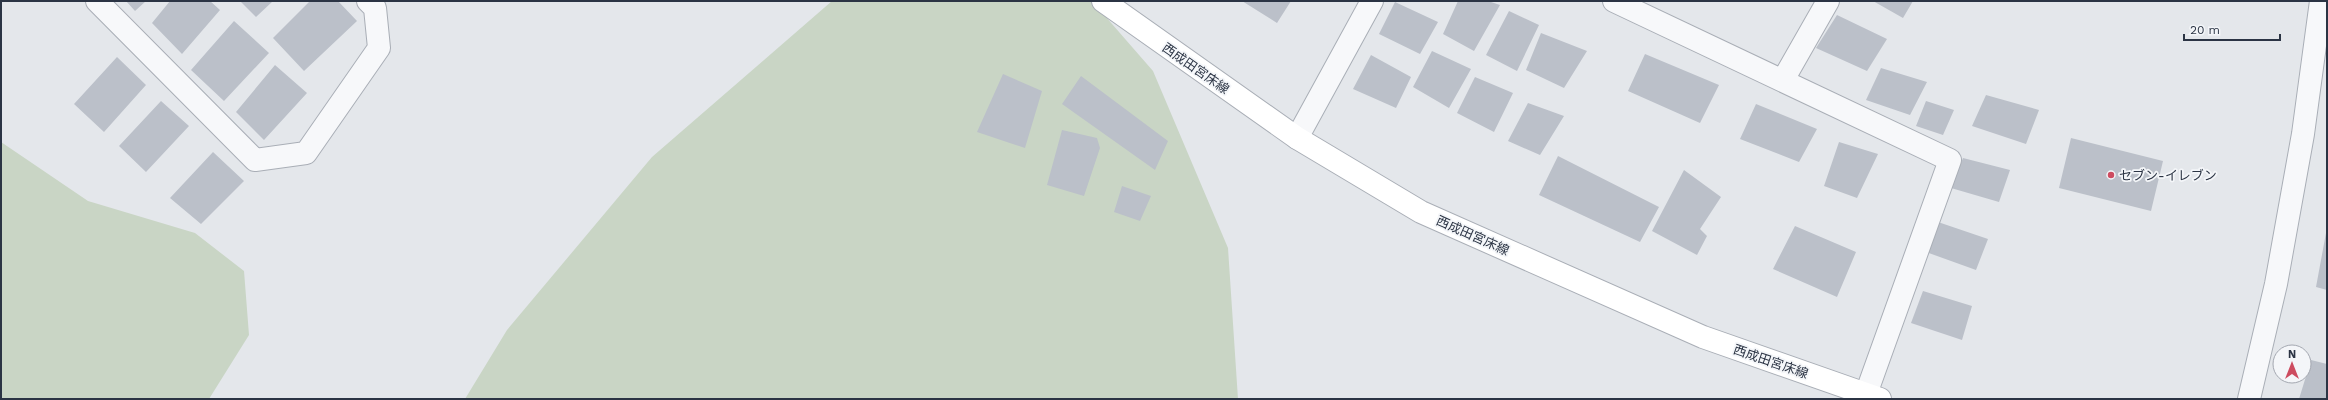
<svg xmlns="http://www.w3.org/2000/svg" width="2328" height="400" font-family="'Work Sans','Noto Sans JP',sans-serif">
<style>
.green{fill:#c9d5c5}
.building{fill:#bbc0c9}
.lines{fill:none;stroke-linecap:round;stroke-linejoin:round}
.minor-casing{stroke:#a9aeb6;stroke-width:24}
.tertiary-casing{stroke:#a9aeb6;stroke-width:24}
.secondary-casing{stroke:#a9aeb6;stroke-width:24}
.minor{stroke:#f7f8fa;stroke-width:22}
.tertiary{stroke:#f7f8fa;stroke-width:22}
.secondary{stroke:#fff;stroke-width:22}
.poi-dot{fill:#cd4c60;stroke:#f4f6f9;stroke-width:1.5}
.labels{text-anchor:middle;stroke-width:3.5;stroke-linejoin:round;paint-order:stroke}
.street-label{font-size:13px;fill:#2b3444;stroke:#f4f6f9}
.poi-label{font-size:13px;fill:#2b3444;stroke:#f4f6f9;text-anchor:start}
</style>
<rect width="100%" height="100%" fill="#e4e7eb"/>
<path class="green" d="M832,1h260l61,70 75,177 10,151h-773l42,-69 145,-173z
M1,142l87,59 107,32 49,38 5,64 -40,64h-208z"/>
<path class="building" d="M126,1h20l-11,10z
M170,1h40l10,9 -38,44 -30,-31z
M240,1h33l-17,16z
M310,1h28l19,20 -53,50 -31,-33z
M1242,1h49l-14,22z
M1458,1h30l12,4 -26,46 -31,-17z
M1873,1h40l-10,17z
M1395,2l43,20 -18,32 -41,-20z
M1509,11l30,14 -22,46 -31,-16z
M1837,15l50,24 -20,32 -51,-23z
M234,21l35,32 -45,48 -33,-31z
M1541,33l46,18 -23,37 -38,-18z
M1432,51l39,18 -22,39 -36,-21z
M1645,54l74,31 -19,38 -72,-32z
M1371,55l40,22 -15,31 -43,-19z
M117,57l29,28 -42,47 -30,-28z
M275,65l32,28 -43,47 -28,-28z
M1881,68l46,14 -17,33 -44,-15z
M1003,74l39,17 -17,57 -48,-16z
M1081,76l87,65 -13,29 -93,-66z
M1475,77l38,16 -19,39 -37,-19z
M1986,95l53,15 -13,34 -54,-18z
M161,101l28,25 -43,46 -27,-26z
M1926,101l28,9 -11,25 -27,-9z
M1528,103l36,13 -24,39 -32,-14z
M1756,104l61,25 -18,33 -59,-23z
M1062,130l35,8 3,10 -16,48 -37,-11z
M2071,138l92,23 -12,50 -92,-23z
M1839,142l39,12 -21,44 -33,-12z
M213,152l31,29 -43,43 -31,-26z
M1558,156l101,51 -19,35 -101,-47z
M1963,158l47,12 -11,32 -48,-14z
M1684,170l37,27 -21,32 7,7 -10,19 -45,-24z
M1122,186l29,10 -11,25 -26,-9z
M1938,222l50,17 -12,31 -50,-18z
M1795,226l61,26 -19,45 -64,-28z
M2326,233h1v57l-11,-3z
M1923,291l49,15 -10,34 -51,-17z
M2311,360l16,4v35h-28z"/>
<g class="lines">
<g class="minor-casing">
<path id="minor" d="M97,1l158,159 51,-7 73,-105 -4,-40 -7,-7
M1614,1l336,159 -84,234
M1783,80l45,-79
M1297,138l75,-137"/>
</g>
<g class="tertiary-casing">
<path id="tertiary" d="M2249,399l27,-115 27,-150 18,-133"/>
</g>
<g class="secondary-casing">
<path id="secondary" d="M1103,1l194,137 124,74 282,125 177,62"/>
</g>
<use href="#minor" class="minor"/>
<use href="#tertiary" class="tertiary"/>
<use href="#secondary" class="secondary"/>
</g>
<circle class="poi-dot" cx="2111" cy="175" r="4"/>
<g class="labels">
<g class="street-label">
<text transform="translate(1196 68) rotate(35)" y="5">西成田宮床線</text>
<text transform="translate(1473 235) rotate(24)" y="5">西成田宮床線</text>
<text transform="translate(1771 361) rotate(19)" y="5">西成田宮床線</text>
</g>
<g class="poi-label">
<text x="2119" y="180">セブン-イレブン</text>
</g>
</g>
<rect width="2328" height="400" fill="none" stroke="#2b3444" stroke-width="4"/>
<g transform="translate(2292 364)"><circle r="19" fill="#f4f6f9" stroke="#a4a8b1"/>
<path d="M0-3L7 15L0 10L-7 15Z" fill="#cd4c60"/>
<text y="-6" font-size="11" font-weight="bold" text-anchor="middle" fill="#2b3444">N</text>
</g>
<path d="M2184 34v6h96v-6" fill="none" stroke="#2b3444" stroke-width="2"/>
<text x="2190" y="34" font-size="12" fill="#2b3444" stroke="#f4f6f9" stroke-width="3" paint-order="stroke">20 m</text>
</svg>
